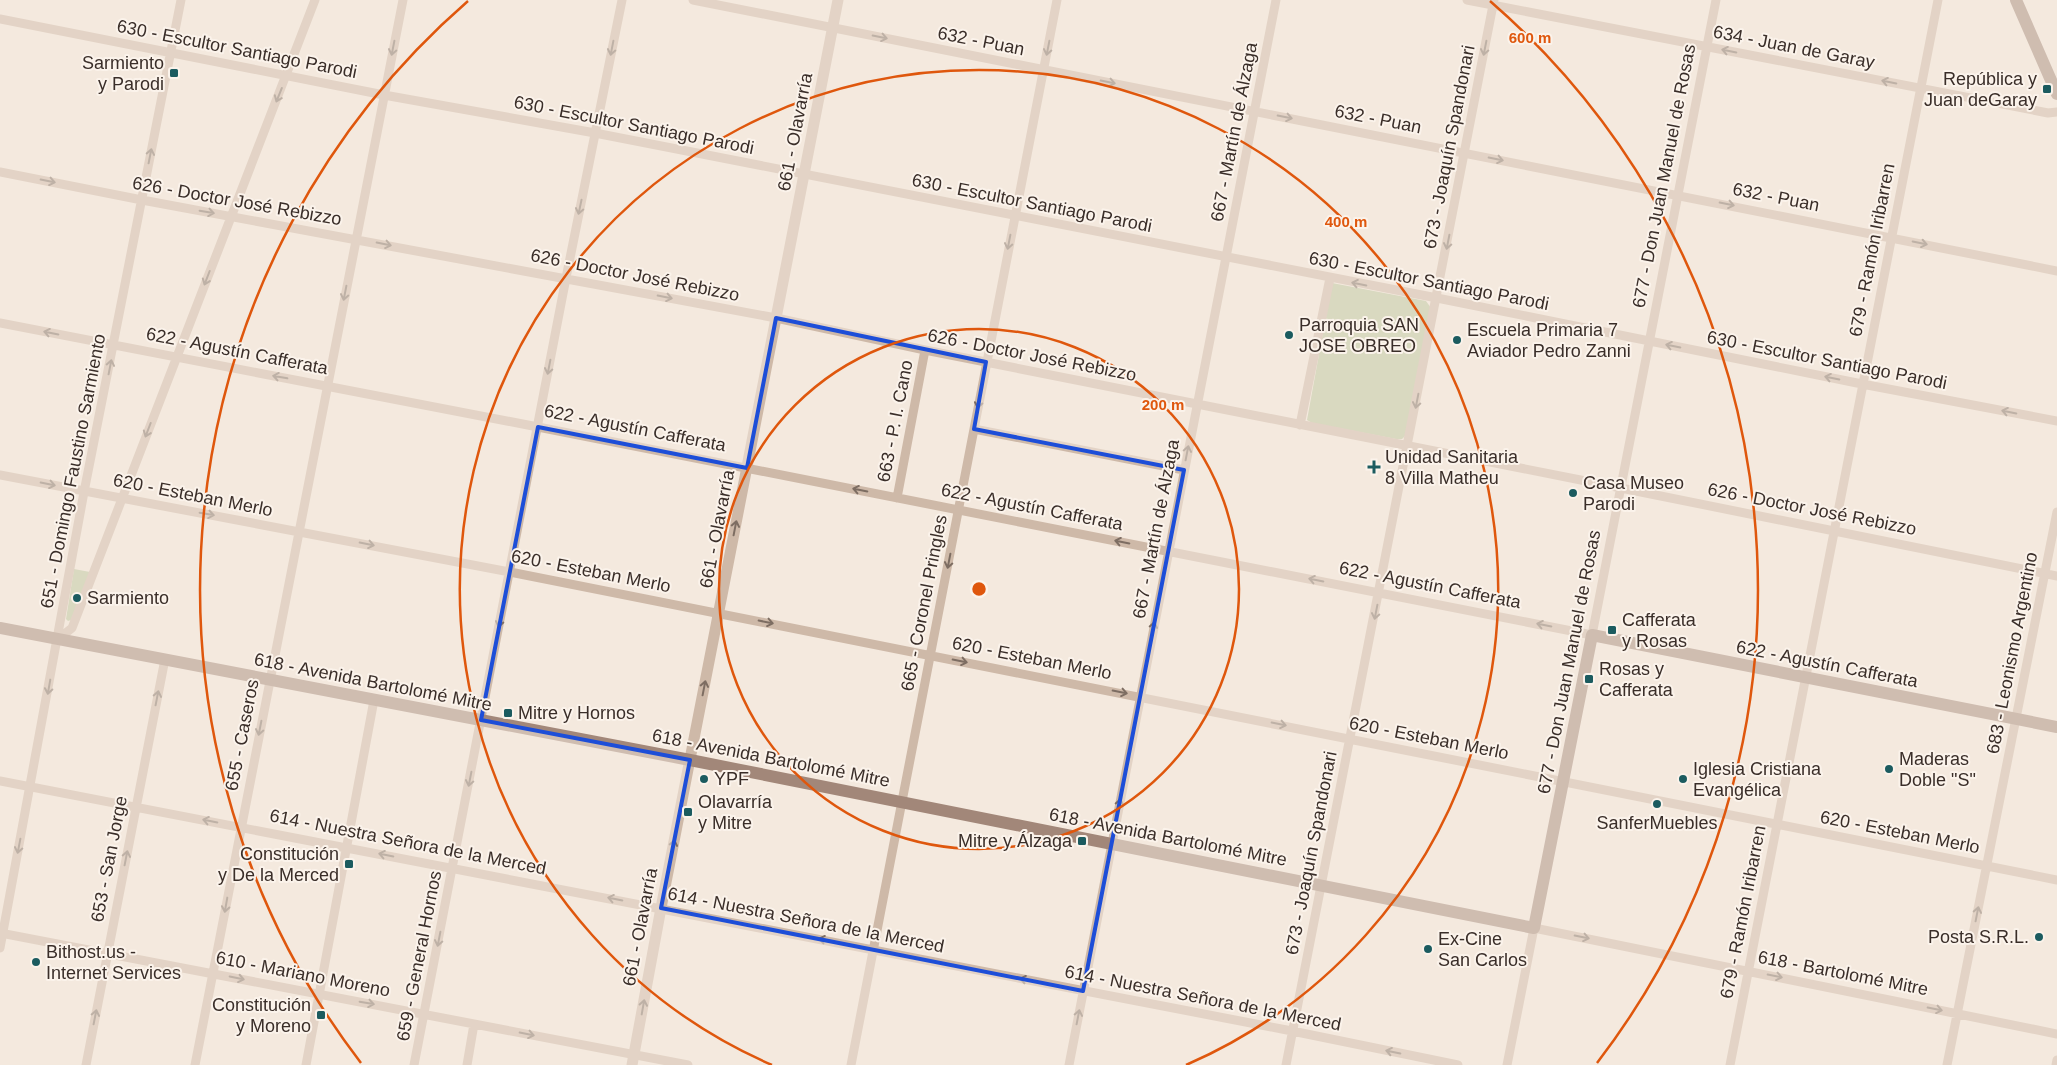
<svg xmlns="http://www.w3.org/2000/svg" width="2057" height="1065" font-family="Arial,sans-serif">
<style>
.green{fill:#b8c59c}
.lines{fill:none;stroke-linecap:round;stroke-linejoin:round}
.minor{stroke:#ceb9a8;stroke-width:9}
.tertiary{stroke:#ceb9a8;stroke-width:11}
.secondary{stroke:#a28779;stroke-width:12}
.oneway{stroke:#7d6d62}
.marked{fill:none;stroke:#1d4ed8;stroke-width:4;stroke-linejoin:round}
.ring{fill:none;stroke:#df570d;stroke-width:2.5}
.poi-dot{fill:#1b5b5f;stroke:#fbf3eb;stroke-width:2}
.labels{text-anchor:middle;stroke-width:4;stroke-linejoin:round;paint-order:stroke}
.street-label{font-size:18px;fill:#3a2e29;stroke:#fbf3eb}
.poi-label{font-size:18px;fill:#3a2e29;stroke:#fbf3eb;text-anchor:start}
.centre{fill:#df570d;stroke:#fbf3eb;stroke-width:2.5}
.ring-label{font-size:15px;text-anchor:middle;font-weight:bold;fill:#df570d;stroke:#fbf3eb;stroke-width:4;stroke-linejoin:round;paint-order:stroke}
</style>
<rect width="100%" height="100%" fill="#f4e9de"/>
<path class="green" d="M1332,283l94,18 5,7 -26,128 -3,3h-6l-84,-16 -5,-3z
M74,569l16,3 -19,48 -3,1 -2,-2z"/>
<g class="lines">
<path class="minor" d="M693,0l1364,271
M1467,0l581,113 9,-1
M0,19l384,76 211,38 842,165 425,86 195,37
M0,172l142,28 634,118 149,32 696,138 436,88
M0,323l538,104 1054,208 124,-635
M1300,425l30,-147
M974,429l210,41
M0,475l510,97 1547,308
M897,498l28,-148
M58,639l14,-11 243,-628
M0,781l1292,250 166,34
M0,933l688,132
M0,948l84,-456 97,-492
M86,1065l79,-406
M195,1065l208,-1065
M306,1065l68,-365
M414,1065l152,-787 56,-278
M467,1065l7,-41
M851,1065l206,-1065
M1069,1065l207,-1065
M1286,1065l208,-1065
M1507,1065l27,-137 523,106
M1730,1065l208,-1065
M1947,1065l110,-553
M2056,1065l1,-5"/>
<path class="tertiary" d="M632,1065l29,-157 177,-908"/>
<path class="secondary" d="M2016,0l41,94
M0,628l690,132 844,168 58,-293 465,92"/>
</g>
<defs><path id="oneway-shaft" d="M-6 0H5M1.5-3L5.5 0L1.5 3" fill="none" stroke-width="1.6" stroke-linecap="round" stroke-linejoin="round" transform="scale(1.25)"/></defs>
<g class="oneway">
<use href="#oneway-shaft" transform="translate(880 37) rotate(11)"/>
<use href="#oneway-shaft" transform="translate(393 48) rotate(101)"/>
<use href="#oneway-shaft" transform="translate(612 48) rotate(101)"/>
<use href="#oneway-shaft" transform="translate(1048 48) rotate(101)"/>
<use href="#oneway-shaft" transform="translate(1485 48) rotate(101)"/>
<use href="#oneway-shaft" transform="translate(1729 51) rotate(-169)"/>
<use href="#oneway-shaft" transform="translate(1108 82) rotate(11)"/>
<use href="#oneway-shaft" transform="translate(1889 82) rotate(-169)"/>
<use href="#oneway-shaft" transform="translate(279 95) rotate(112)"/>
<use href="#oneway-shaft" transform="translate(1285 117) rotate(11)"/>
<use href="#oneway-shaft" transform="translate(150 156) rotate(-79)"/>
<use href="#oneway-shaft" transform="translate(1496 159) rotate(11)"/>
<use href="#oneway-shaft" transform="translate(48 181) rotate(11)"/>
<use href="#oneway-shaft" transform="translate(1727 204) rotate(11)"/>
<use href="#oneway-shaft" transform="translate(580 207) rotate(102)"/>
<use href="#oneway-shaft" transform="translate(207 212) rotate(10)"/>
<use href="#oneway-shaft" transform="translate(1009 242) rotate(101)"/>
<use href="#oneway-shaft" transform="translate(1448 242) rotate(101)"/>
<use href="#oneway-shaft" transform="translate(1920 243) rotate(12)"/>
<use href="#oneway-shaft" transform="translate(384 244) rotate(11)"/>
<use href="#oneway-shaft" transform="translate(207 278) rotate(111)"/>
<use href="#oneway-shaft" transform="translate(1359 284) rotate(-169)"/>
<use href="#oneway-shaft" transform="translate(345 293) rotate(101)"/>
<use href="#oneway-shaft" transform="translate(665 297) rotate(11)"/>
<use href="#oneway-shaft" transform="translate(51 333) rotate(-169)"/>
<use href="#oneway-shaft" transform="translate(1673 346) rotate(-169)"/>
<use href="#oneway-shaft" transform="translate(110 367) rotate(-79)"/>
<use href="#oneway-shaft" transform="translate(549 367) rotate(101)"/>
<use href="#oneway-shaft" transform="translate(280 377) rotate(-170)"/>
<use href="#oneway-shaft" transform="translate(1832 378) rotate(-169)"/>
<use href="#oneway-shaft" transform="translate(979 401) rotate(100)"/>
<use href="#oneway-shaft" transform="translate(1417 401) rotate(101)"/>
<use href="#oneway-shaft" transform="translate(2009 412) rotate(-169)"/>
<use href="#oneway-shaft" transform="translate(148 430) rotate(111)"/>
<use href="#oneway-shaft" transform="translate(1187 453) rotate(-79)"/>
<use href="#oneway-shaft" transform="translate(48 484) rotate(11)"/>
<use href="#oneway-shaft" transform="translate(860 490) rotate(-169)"/>
<use href="#oneway-shaft" transform="translate(207 514) rotate(10)"/>
<use href="#oneway-shaft" transform="translate(735 528) rotate(-79)"/>
<use href="#oneway-shaft" transform="translate(1122 542) rotate(-169)"/>
<use href="#oneway-shaft" transform="translate(367 544) rotate(11)"/>
<use href="#oneway-shaft" transform="translate(949 561) rotate(101)"/>
<use href="#oneway-shaft" transform="translate(1316 580) rotate(-169)"/>
<use href="#oneway-shaft" transform="translate(1376 612) rotate(101)"/>
<use href="#oneway-shaft" transform="translate(500 620) rotate(101)"/>
<use href="#oneway-shaft" transform="translate(766 622) rotate(11)"/>
<use href="#oneway-shaft" transform="translate(1544 625) rotate(-169)"/>
<use href="#oneway-shaft" transform="translate(1153 629) rotate(-79)"/>
<use href="#oneway-shaft" transform="translate(960 661) rotate(11)"/>
<use href="#oneway-shaft" transform="translate(49 687) rotate(100)"/>
<use href="#oneway-shaft" transform="translate(704 688) rotate(-79)"/>
<use href="#oneway-shaft" transform="translate(1120 692) rotate(11)"/>
<use href="#oneway-shaft" transform="translate(157 698) rotate(-79)"/>
<use href="#oneway-shaft" transform="translate(1279 724) rotate(11)"/>
<use href="#oneway-shaft" transform="translate(260 728) rotate(101)"/>
<use href="#oneway-shaft" transform="translate(470 779) rotate(101)"/>
<use href="#oneway-shaft" transform="translate(1119 806) rotate(-79)"/>
<use href="#oneway-shaft" transform="translate(210 821) rotate(-169)"/>
<use href="#oneway-shaft" transform="translate(19 846) rotate(101)"/>
<use href="#oneway-shaft" transform="translate(673 847) rotate(-79)"/>
<use href="#oneway-shaft" transform="translate(386 855) rotate(-169)"/>
<use href="#oneway-shaft" transform="translate(126 858) rotate(-79)"/>
<use href="#oneway-shaft" transform="translate(615 899) rotate(-169)"/>
<use href="#oneway-shaft" transform="translate(226 905) rotate(100)"/>
<use href="#oneway-shaft" transform="translate(1977 914) rotate(-79)"/>
<use href="#oneway-shaft" transform="translate(1582 937) rotate(11)"/>
<use href="#oneway-shaft" transform="translate(439 939) rotate(101)"/>
<use href="#oneway-shaft" transform="translate(826 940) rotate(-169)"/>
<use href="#oneway-shaft" transform="translate(1775 976) rotate(11)"/>
<use href="#oneway-shaft" transform="translate(237 978) rotate(12)"/>
<use href="#oneway-shaft" transform="translate(1027 980) rotate(-169)"/>
<use href="#oneway-shaft" transform="translate(367 1003) rotate(10)"/>
<use href="#oneway-shaft" transform="translate(643 1007) rotate(-80)"/>
<use href="#oneway-shaft" transform="translate(1935 1009) rotate(11)"/>
<use href="#oneway-shaft" transform="translate(95 1017) rotate(-79)"/>
<use href="#oneway-shaft" transform="translate(1078 1017) rotate(-79)"/>
<use href="#oneway-shaft" transform="translate(527 1034) rotate(11)"/>
<use href="#oneway-shaft" transform="translate(1393 1052) rotate(-168)"/>
</g>
<path d="M0 0H2057V1065H0ZM776,318l210,44 -12,67 210,41 -101,521 -422,-83 29,-148 -209,-40 57,-293 209,41z" fill="#f4e9de" fill-opacity=".55" fill-rule="evenodd"/>
<path class="marked" d="M776,318l210,44 -12,67 210,41 -101,521 -422,-83 29,-148 -209,-40 57,-293 209,41z"/>
<g class="ring">
<circle cx="979" cy="589" r="260"/>
<path d="M772 1065A519 519 0 1 1 1186 1065"/>
<path d="M361 1063A779 779 0 0 1 468 1M1490 1A779 779 0 0 1 1597 1063"/>
</g>
<g class="poi-dot">
<rect x="169" y="68" width="10" height="10" rx="2.5"/>
<rect x="2042" y="84" width="10" height="10" rx="2.5"/>
<circle cx="1289" cy="335" r="5"/>
<circle cx="1457" cy="340" r="5"/>
<path d="M1371.5 459.5h5v5h5v5h-5v5h-5v-5h-5v-5h5z"/>
<circle cx="1573" cy="493" r="5"/>
<circle cx="77" cy="598" r="5"/>
<rect x="1607" y="625" width="10" height="10" rx="2.5"/>
<rect x="1584" y="674" width="10" height="10" rx="2.5"/>
<rect x="503" y="708" width="10" height="10" rx="2.5"/>
<circle cx="1889" cy="769" r="5"/>
<circle cx="704" cy="779" r="5"/>
<circle cx="1683" cy="779" r="5"/>
<circle cx="1657" cy="804" r="5"/>
<rect x="683" y="807" width="10" height="10" rx="2.5"/>
<rect x="1077" y="836" width="10" height="10" rx="2.5"/>
<rect x="344" y="859" width="10" height="10" rx="2.5"/>
<circle cx="2039" cy="937" r="5"/>
<circle cx="1428" cy="949" r="5"/>
<circle cx="36" cy="962" r="5"/>
<rect x="316" y="1010" width="10" height="10" rx="2.5"/>
</g>
<g class="labels">
<g class="street-label">
<text transform="translate(981 41) rotate(11)" y="6">632 - Puan</text>
<text transform="translate(1794 47) rotate(11)" y="6">634 - Juan de Garay</text>
<text transform="translate(237 49) rotate(11)" y="6">630 - Escultor Santiago Parodi</text>
<text transform="translate(1378 119) rotate(11)" y="6">632 - Puan</text>
<text transform="translate(634 125) rotate(11)" y="6">630 - Escultor Santiago Parodi</text>
<text transform="translate(795 132) rotate(-79)" y="6">661 - Olavarría</text>
<text transform="translate(1234 132) rotate(-79)" y="6">667 - Martín de Álzaga</text>
<text transform="translate(1449 147) rotate(-79)" y="6">673 - Joaquín Spandonari</text>
<text transform="translate(1664 176) rotate(-79)" y="6">677 - Don Juan Manuel de Rosas</text>
<text transform="translate(1776 197) rotate(11)" y="6">632 - Puan</text>
<text transform="translate(237 201) rotate(10)" y="6">626 - Doctor José Rebizzo</text>
<text transform="translate(1032 203) rotate(11)" y="6">630 - Escultor Santiago Parodi</text>
<text transform="translate(1872 250) rotate(-79)" y="6">679 - Ramón Iribarren</text>
<text transform="translate(635 275) rotate(11)" y="6">626 - Doctor José Rebizzo</text>
<text transform="translate(1429 281) rotate(11)" y="6">630 - Escultor Santiago Parodi</text>
<text transform="translate(237 351) rotate(11)" y="6">622 - Agustín Cafferata</text>
<text transform="translate(1032 355) rotate(11)" y="6">626 - Doctor José Rebizzo</text>
<text transform="translate(1827 360) rotate(11)" y="6">630 - Escultor Santiago Parodi</text>
<text transform="translate(895 421) rotate(-79)" y="6">663 - P. I. Cano</text>
<text transform="translate(635 428) rotate(11)" y="6">622 - Agustín Cafferata</text>
<text transform="translate(73 471) rotate(-79)" y="6">651 - Domingo Faustino Sarmiento</text>
<text transform="translate(193 495) rotate(11)" y="6">620 - Esteban Merlo</text>
<text transform="translate(1032 507) rotate(11)" y="6">622 - Agustín Cafferata</text>
<text transform="translate(1812 509) rotate(11)" y="6">626 - Doctor José Rebizzo</text>
<text transform="translate(717 529) rotate(-79)" y="6">661 - Olavarría</text>
<text transform="translate(1156 529) rotate(-79)" y="6">667 - Martín de Álzaga</text>
<text transform="translate(591 571) rotate(11)" y="6">620 - Esteban Merlo</text>
<text transform="translate(1430 585) rotate(11)" y="6">622 - Agustín Cafferata</text>
<text transform="translate(924 603) rotate(-79)" y="6">665 - Coronel Pringles</text>
<text transform="translate(2012 653) rotate(-79)" y="6">683 - Leonismo Argentino</text>
<text transform="translate(1032 658) rotate(11)" y="6">620 - Esteban Merlo</text>
<text transform="translate(1569 662) rotate(-79)" y="6">677 - Don Juan Manuel de Rosas</text>
<text transform="translate(1827 664) rotate(11)" y="6">622 - Agustín Cafferata</text>
<text transform="translate(373 682) rotate(11)" y="6">618 - Avenida Bartolomé Mitre</text>
<text transform="translate(242 735) rotate(-79)" y="6">655 - Caseros</text>
<text transform="translate(1429 738) rotate(11)" y="6">620 - Esteban Merlo</text>
<text transform="translate(771 758) rotate(11)" y="6">618 - Avenida Bartolomé Mitre</text>
<text transform="translate(1900 832) rotate(11)" y="6">620 - Esteban Merlo</text>
<text transform="translate(1168 837) rotate(11)" y="6">618 - Avenida Bartolomé Mitre</text>
<text transform="translate(408 842) rotate(11)" y="6">614 - Nuestra Señora de la Merced</text>
<text transform="translate(1311 853) rotate(-79)" y="6">673 - Joaquín Spandonari</text>
<text transform="translate(109 859) rotate(-79)" y="6">653 - San Jorge</text>
<text transform="translate(1743 912) rotate(-79)" y="6">679 - Ramón Iribarren</text>
<text transform="translate(806 920) rotate(11)" y="6">614 - Nuestra Señora de la Merced</text>
<text transform="translate(640 927) rotate(-79)" y="6">661 - Olavarría</text>
<text transform="translate(419 956) rotate(-79)" y="6">659 - General Hornos</text>
<text transform="translate(1843 973) rotate(11)" y="6">618 - Bartolomé Mitre</text>
<text transform="translate(303 974) rotate(11)" y="6">610 - Mariano Moreno</text>
<text transform="translate(1203 998) rotate(11)" y="6">614 - Nuestra Señora de la Merced</text>
</g>
<g class="poi-label">
<text x="164" y="69" text-anchor="end">Sarmiento<tspan x="164" dy="21">y Parodi</tspan></text>
<text x="2037" y="85" text-anchor="end">República y<tspan x="2037" dy="21">Juan deGaray</tspan></text>
<text x="1299" y="331">Parroquia SAN<tspan x="1299" dy="21">JOSE OBREO</tspan></text>
<text x="1467" y="336">Escuela Primaria 7<tspan x="1467" dy="21">Aviador Pedro Zanni</tspan></text>
<text x="1385" y="463">Unidad Sanitaria<tspan x="1385" dy="21">8 Villa Matheu</tspan></text>
<text x="1583" y="489">Casa Museo<tspan x="1583" dy="21">Parodi</tspan></text>
<text x="87" y="604">Sarmiento</text>
<text x="1622" y="626">Cafferata<tspan x="1622" dy="21">y Rosas</tspan></text>
<text x="1599" y="675">Rosas y<tspan x="1599" dy="21">Cafferata</tspan></text>
<text x="518" y="719">Mitre y Hornos</text>
<text x="1899" y="765">Maderas<tspan x="1899" dy="21">Doble "S"</tspan></text>
<text x="1693" y="775">Iglesia Cristiana<tspan x="1693" dy="21">Evangélica</tspan></text>
<text x="714" y="785">YPF</text>
<text x="698" y="808">Olavarría<tspan x="698" dy="21">y Mitre</tspan></text>
<text x="1657" y="829" text-anchor="middle">SanferMuebles</text>
<text x="1072" y="847" text-anchor="end">Mitre y Álzaga</text>
<text x="339" y="860" text-anchor="end">Constitución<tspan x="339" dy="21">y De la Merced</tspan></text>
<text x="2029" y="943" text-anchor="end">Posta S.R.L.</text>
<text x="1438" y="945">Ex-Cine<tspan x="1438" dy="21">San Carlos</tspan></text>
<text x="46" y="958">Bithost.us -<tspan x="46" dy="21">Internet Services</tspan></text>
<text x="311" y="1011" text-anchor="end">Constitución<tspan x="311" dy="21">y Moreno</tspan></text>
</g>
</g>
<circle cx="979" cy="589" r="8" class="centre"/>
<g class="ring-label">
<text x="1530" y="43">600 m</text>
<text x="1346" y="227">400 m</text>
<text x="1163" y="410">200 m</text>
</g>
</svg>
